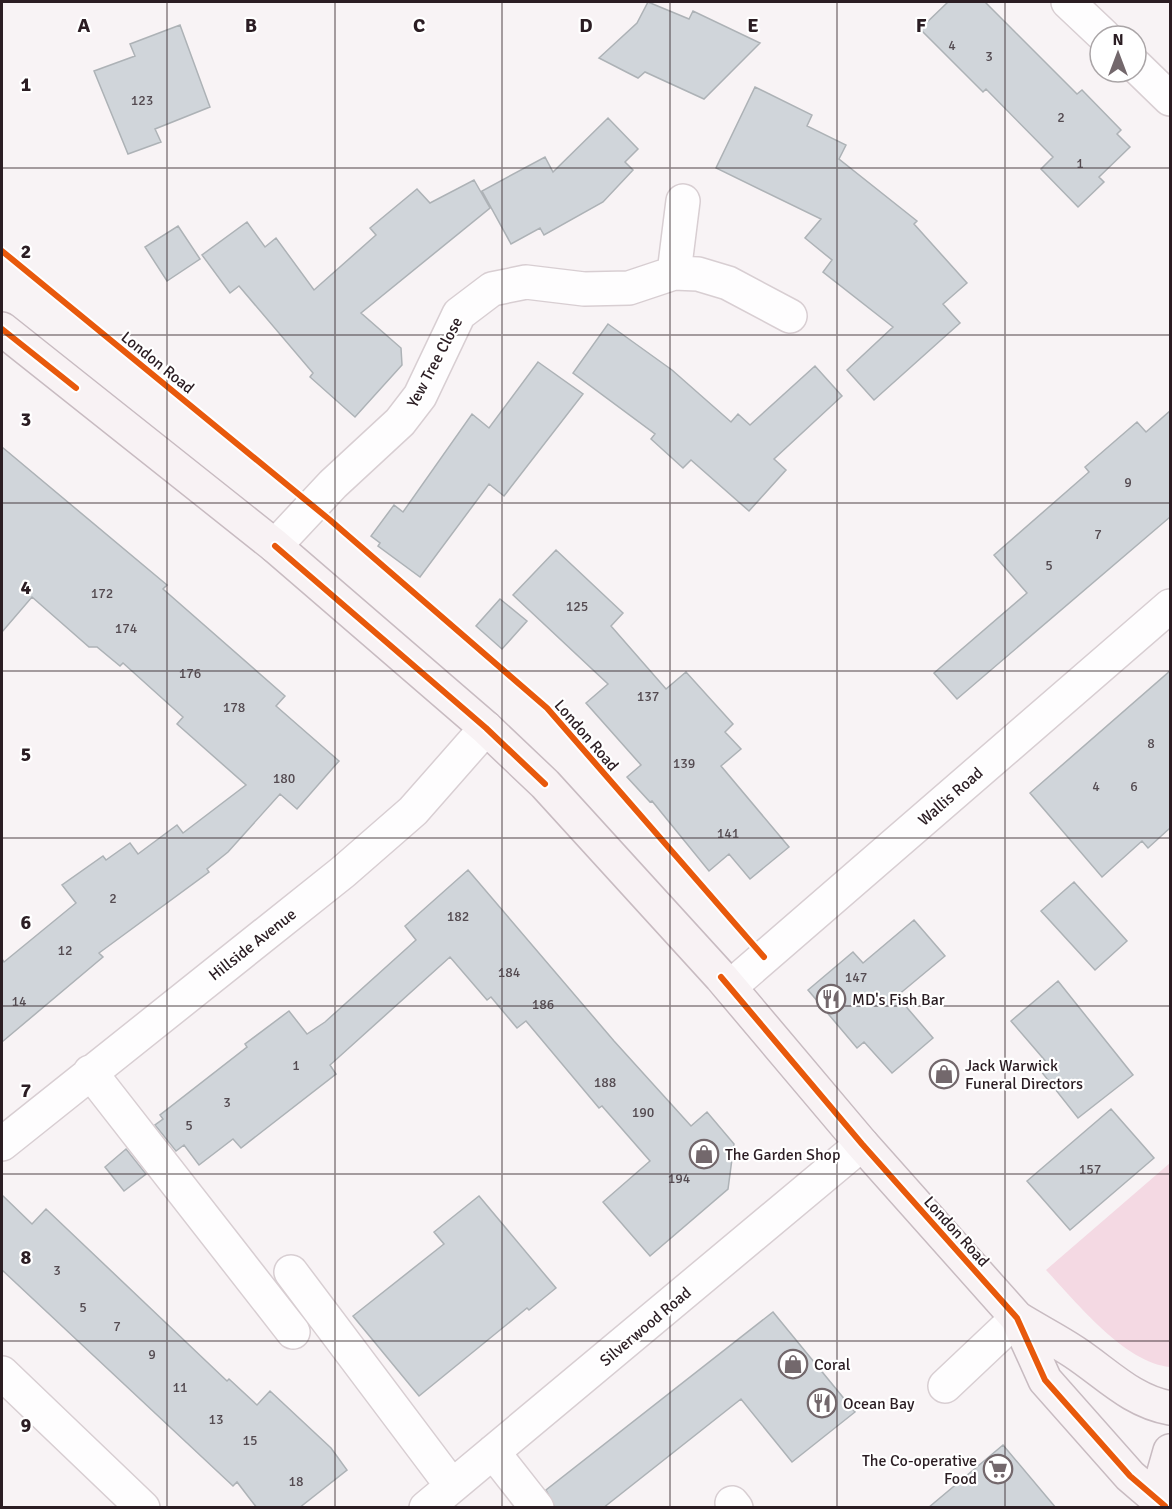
<svg xmlns="http://www.w3.org/2000/svg" width="1172" height="1509" font-family="Signika,sans-serif">
<style>
.green{fill:#f4d9e3}
.building{fill:#d0d5da;stroke:#adb2b6;stroke-width:1.5}
.lines{fill:none;stroke-linecap:round;stroke-linejoin:round}
.minor-casing{stroke:#d8ced2;stroke-width:36}
.major-casing{stroke:#c8bbc1;stroke-width:36}
.minor{stroke:#fefdfe;stroke-width:33}
.major{stroke:#f8f2f4;stroke-width:33}
.cycleway-casing{stroke:#fff;stroke-width:10}
.cycleway{stroke:#e8590c;stroke-width:6}
.grid{fill:none;stroke:#2b1d23;stroke-width:1.5;stroke-opacity:0.55}
.labels{text-anchor:middle;stroke-width:4.5;stroke-linejoin:round;paint-order:stroke}
.number-label{font-size:14px;fill:#544b51}
.street-label{font-size:16px;fill:#2b1d23;stroke:#fff}
.poi-label{font-size:16px;fill:#2b1d23;stroke:#fff;text-anchor:start}
.grid-label{font-size:20px;text-anchor:middle;font-weight:bold;fill:#2b1d23;stroke:#fff;stroke-width:4.5;stroke-linejoin:round;paint-order:stroke}
</style>
<rect width="100%" height="100%" fill="#f8f3f5"/>
<path class="green" d="M1170,1163v204c-45,-4 -94,-65 -124,-97z"/>
<path class="building" d="M648,2l41,17 4,-8 67,32 -56,56 -59,-27 -7,6 -39,-20 38,-35z
M948,2h37l92,92 5,-4 39,40 -4,4 13,13 -31,30 5,5 -26,25 -37,-38 12,-12 -67,-68 -3,3 -63,-63z
M180,25l30,82 -55,22 6,13 -33,12 -34,-83 41,-15 -5,-12z
M755,87l57,28 -5,11 39,19 -7,14 78,62 -3,3 53,59 -24,21 17,19 -86,77 -27,-30 46,-43 -70,-55 9,-12 -27,-22 16,-19 -105,-51z
M608,118l30,31 -13,13 8,8 -30,32 -59,33 -4,-7 -29,16 -29,-53 63,-34 8,15z
M474,180l16,28 -129,105 40,35 1,17 -47,52 -45,-40 3,-4 -74,-87 -9,7 -28,-38 45,-33 18,25 11,-9 38,52 62,-55 -6,-7 47,-39 13,14z
M178,226l22,33 -33,22 -22,-34z
M608,324l64,46 59,52 7,-8 12,11 65,-59 27,30 -68,63 12,11 -37,41 -58,-51 -8,8 -32,-29 4,-5 -82,-61z
M538,362l45,32 -79,102 -15,-12 -69,93 -42,-31 2,-3 -9,-7 23,-31 9,7 69,-98 17,14z
M1170,411v106l-213,182 -23,-26 93,-80 -33,-38 95,-83 -4,-5 52,-45 9,10z
M2,447l165,138 -4,4 122,107 -9,10 63,55 -42,48 -17,-15 -52,58 -21,17 2,3 -110,81 4,4 -101,85v-83l2,3 72,-59 -14,-18 41,-29 3,4 24,-17 8,11 39,-29 6,8 63,-48 -69,-61 6,-7 -60,-54 -3,3 -23,-19h-8l-57,-50 -30,35z
M556,550l67,63 -12,13 55,63 20,-17 47,52 -8,8 16,17 -20,17 68,81 -39,32 -21,-25 -20,17 -57,-70 -2,1 -23,-25 14,-12 -55,-62 22,-19 -95,-89z
M500,599l27,22 -25,28 -26,-23z
M1170,671v157l-22,20 -6,-7 -40,36 -72,-84z
M468,870l146,171 77,85 16,-14 27,32 -6,45 -78,67 -47,-54 47,-41 -48,-55 -3,2 -73,-87 -9,7 -26,-31 -4,3 -37,-43 -120,108 6,9 -95,74 -8,-9 -34,26 -15,-20 -8,6 -21,-26 8,-6 -3,-4 87,-68 -2,-3 44,-33 18,23 18,-12 91,-82 -11,-14z
M1074,882l53,59 -32,29 -54,-59z
M914,920l31,36 -48,40 36,42 -41,35 -28,-31 -7,6 -49,-58 45,-38 10,11z
M1058,981l75,94 -55,43 -38,-48 8,-6 -37,-43z
M1111,1109l43,49 -84,72 -43,-49z
M126,1149l20,25 -22,17 -19,-24z
M2,1195l30,29 14,-15 181,172 2,-2 28,26 13,-14 61,57 16,22 -48,38h-42l-20,-26 -4,4 -231,-216z
M479,1196l77,92 -27,22 -2,-2 -108,88 -66,-80 91,-72 -10,-12z
M773,1312l82,100 -63,50 -51,-63 -138,109h-48l-9,-18z
M1003,1445l53,63h-128z"/>
<g class="lines">
<g class="minor-casing">
<path id="minor" d="M1068,2l36,34
M1136,66l34,33
M674,273l9,-72
M275,546l58,-62 67,-62 20,-26 39,-82 33,-25 34,-7 58,7 45,-1 45,-15 24,1 30,9 62,33
M730,987l440,-381
M90,1072l203,260
M2,1144l341,-272 70,-61 73,-83
M291,1272l161,214
M2,1373l141,135
M945,1386l72,-68
M493,1452l44,56
M732,1503l4,5
M426,1508l436,-364"/>
</g>
<g class="major-casing">
<path id="major" d="M2,329l273,217 211,182 59,56 176,193 141,167 155,174 28,62 85,96 35,30
M1017,1318c19,12 39,22 57,34 32,21 57,49 96,56
M1166,1508l-4,-29 8,-28"/>
</g>
<use href="#minor" class="minor"/>
<use href="#major" class="major"/>
<g class="cycleway-casing">
<path id="cycleway" d="M2,251l328,269 217,188 217,249
M2,329l74,59
M275,546l211,182 59,56
M721,977l141,167 155,174 28,62 85,96 35,30"/>
</g>
<use href="#cycleway" class="cycleway"/>
</g>
<path class="grid" d="M167,2v1506M335,2v1506M502,2v1506M670,2v1506M837,2v1506M1005,2v1506M2,168h1168M2,335h1168M2,503h1168M2,671h1168M2,838h1168M2,1006h1168M2,1174h1168M2,1341h1168"/>
<defs>
<g id="restaurant-ring" transform="scale(1.5)"><circle r="9.5" fill="#fff" stroke="#73686c" stroke-width="1.5"/><path d="M-5-6h1v4h1v-4h1v4h1v-4h1v5L-1.5 .5V6h-2V.5L-5-1ZM5-6V6H3V1.5H1.5Q1.5-4 5-6Z" fill="#73686c"/></g>
<g id="shop-ring" transform="scale(1.5)"><circle r="9.5" fill="#fff" stroke="#73686c" stroke-width="1.5"/><path d="M-5-2.5h2.3a2.7 3.5 0 0 1 5.4 0H5L5.5 6h-11ZM-1.5-2.5h3a1.5 2.3 0 0 0-3 0Z" fill="#73686c"/></g>
<g id="supermarket-ring" transform="scale(1.5)"><circle r="9.5" fill="#fff" stroke="#73686c" stroke-width="1.5"/><path d="M-6-5.5h2.5l.6 2H6L4.5 2H-2.5L-4.4-4H-6ZM-1.5 3.2a1.3 1.3 0 1 0 .1 0ZM3 3.2a1.3 1.3 0 1 0 .1 0Z" fill="#73686c"/></g>
</defs>
<g fill-rule="evenodd">
<use href="#restaurant-ring" x="831" y="999"/>
<use href="#shop-ring" x="944" y="1074"/>
<use href="#shop-ring" x="704" y="1154"/>
<use href="#shop-ring" x="793" y="1364"/>
<use href="#restaurant-ring" x="822" y="1403"/>
<use href="#supermarket-ring" x="998" y="1469"/>
</g>
<g class="labels">
<g class="number-label">
<text x="952" y="50">4</text>
<text x="989" y="61">3</text>
<text x="142" y="105">123</text>
<text x="1061" y="122">2</text>
<text x="1080" y="168">1</text>
<text x="1128" y="487">9</text>
<text x="1098" y="539">7</text>
<text x="1049" y="570">5</text>
<text x="102" y="598">172</text>
<text x="577" y="611">125</text>
<text x="126" y="633">174</text>
<text x="190" y="678">176</text>
<text x="648" y="701">137</text>
<text x="234" y="712">178</text>
<text x="1151" y="748">8</text>
<text x="684" y="768">139</text>
<text x="284" y="783">180</text>
<text x="1096" y="791">4</text>
<text x="1134" y="791">6</text>
<text x="728" y="838">141</text>
<text x="113" y="903">2</text>
<text x="458" y="921">182</text>
<text x="65" y="955">12</text>
<text x="509" y="977">184</text>
<text x="856" y="982">147</text>
<text x="19" y="1006">14</text>
<text x="543" y="1009">186</text>
<text x="296" y="1070">1</text>
<text x="605" y="1087">188</text>
<text x="227" y="1107">3</text>
<text x="643" y="1117">190</text>
<text x="189" y="1130">5</text>
<text x="1090" y="1174">157</text>
<text x="679" y="1183">194</text>
<text x="57" y="1275">3</text>
<text x="83" y="1312">5</text>
<text x="117" y="1331">7</text>
<text x="152" y="1359">9</text>
<text x="180" y="1392">11</text>
<text x="216" y="1424">13</text>
<text x="250" y="1445">15</text>
<text x="296" y="1486">18</text>
</g>
<g class="street-label">
<text transform="translate(158 362) rotate(39)" y="6">London Road</text>
<text transform="translate(434 362) rotate(-62)" y="6">Yew Tree Close</text>
<text transform="translate(587 735) rotate(49)" y="6">London Road</text>
<text transform="translate(950 796) rotate(-41)" y="6">Wallis Road</text>
<text transform="translate(252 944) rotate(-38)" y="6">Hillside Avenue</text>
<text transform="translate(957 1231) rotate(48)" y="6">London Road</text>
<text transform="translate(645 1326) rotate(-40)" y="6">Silverwood Road</text>
</g>
<g class="poi-label">
<text x="852" y="1005">MD's Fish Bar</text>
<text x="965" y="1071">Jack Warwick<tspan x="965" dy="18">Funeral Directors</tspan></text>
<text x="725" y="1160">The Garden Shop</text>
<text x="814" y="1370">Coral</text>
<text x="843" y="1409">Ocean Bay</text>
<text x="977" y="1466" text-anchor="end">The Co-operative<tspan x="977" dy="18">Food</tspan></text>
</g>
</g>
<g class="grid-label">
<text x="84" y="32">A</text>
<text x="251" y="32">B</text>
<text x="419" y="32">C</text>
<text x="586" y="32">D</text>
<text x="753" y="32">E</text>
<text x="921" y="32">F</text>
<text x="26" y="91">1</text>
<text x="26" y="258">2</text>
<text x="26" y="426">3</text>
<text x="26" y="594">4</text>
<text x="26" y="761">5</text>
<text x="26" y="929">6</text>
<text x="26" y="1097">7</text>
<text x="26" y="1264">8</text>
<text x="26" y="1432">9</text>
</g>
<rect width="1172" height="1509" fill="none" stroke="#2b1d23" stroke-width="6"/>
<g transform="translate(1118 54)"><circle r="28" fill="#ffffff" stroke="#aaa5a7" stroke-width="1.5"/>
<path d="M0-4.5L10 22L0 15L-10 22Z" fill="#73686c"/>
<text y="-9" font-size="16" font-weight="bold" text-anchor="middle" fill="#2b1d23">N</text>
</g>
</svg>
